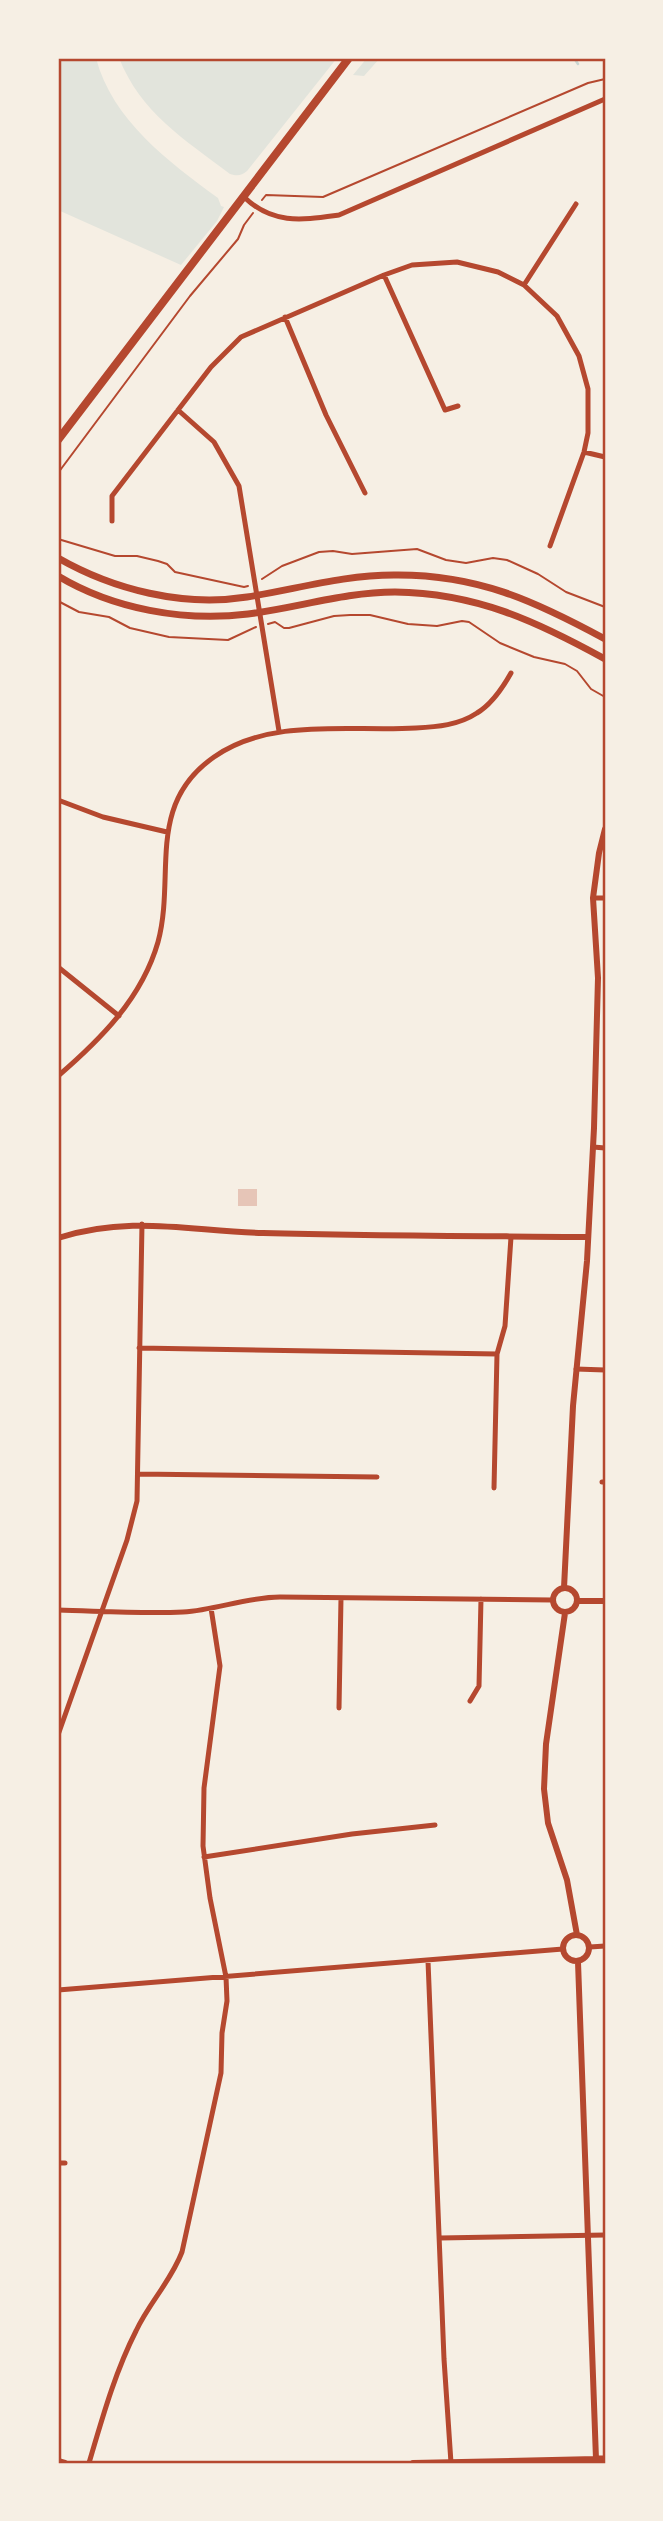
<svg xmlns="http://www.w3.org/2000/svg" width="663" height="2521" font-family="'Times New Roman',serif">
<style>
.green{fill:#e2e4dc}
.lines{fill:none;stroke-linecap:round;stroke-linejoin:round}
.stream{stroke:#c9d6d2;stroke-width:2.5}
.building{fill:#e6c5b7}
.path{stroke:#b5482f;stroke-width:2}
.minor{stroke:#b5482f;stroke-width:5}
.tertiary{stroke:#b5482f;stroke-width:6}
.secondary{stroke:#b5482f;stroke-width:7}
.primary{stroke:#b5482f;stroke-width:8}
.neatline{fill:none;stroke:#b5482f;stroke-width:2.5}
</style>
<rect width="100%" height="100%" fill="#f6efe4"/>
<path class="green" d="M58,58h38c16,62 73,104 122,140l3,8 3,1 -7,14 -36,44 -123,-55z
M119,58h218l-90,113c-6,5 -10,5 -17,3 -46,-35 -89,-61 -111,-116z
M367,58h13l-16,18 -11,-1z"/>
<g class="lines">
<path class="stream" d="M574,58l4,6"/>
</g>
<path class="building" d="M238,1189h19v17h-19z"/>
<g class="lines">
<path class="path" d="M262,200l4,-5 57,2 265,-114 17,-4
M58,473l132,-177 48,-57 6,-14 9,-12
M58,539l57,17h22l21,5 9,3 8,8 69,15 4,-1
M262,579l20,-13 37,-14 14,-1 19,3 65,-5 29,11 20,3 27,-5 14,2 31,14 28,18 39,15
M58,601l21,11 30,5 21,11 39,9 59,3 28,-13
M268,624l7,-2 9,6h5l45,-12 16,-1h20l38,9 29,2 25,-5 7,1 31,21 34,14 31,7 12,7 14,18 14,8"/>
<path class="minor" d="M244,197c29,28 58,23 95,18l266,-116
M384,275l61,135 13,-4
M524,285l52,-81
M285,317l41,98 39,78
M178,410l36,32 25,44 40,245
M584,452l21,5
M112,521v-25l99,-129 30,-30 143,-62 28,-10 45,-3 41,10 26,13 33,31 22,40 9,33v44l-4,19 -34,94
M58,800l45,17 64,15
M593,898h12
M58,967l61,49
M58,1076c43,-37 84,-78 100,-134 18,-67 -13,-137 56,-185 57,-40 136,-25 202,-29 21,-1 43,-3 61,-15 15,-9 25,-24 34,-40
M593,1147l12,1
M139,1348l358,6
M576,1369l29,1
M138,1474l239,3
M602,1482h3
M494,1488l3,-134 8,-28 6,-89
M58,1610c41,1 84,4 125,2 33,-2 64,-15 97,-15l272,3
M470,1701l9,-15 2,-87
M339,1708l2,-110
M58,1735l69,-195 10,-39 5,-277
M204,1857l148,-23 83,-9
M590,1947l15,-1
M428,1961l16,398 7,104
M58,1990l505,-41
M58,2163h7
M440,2238l165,-3
M89,2463c13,-44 26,-91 47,-132 13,-28 35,-50 46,-79l39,-179 1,-40 5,-32 -1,-24 -16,-79 -7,-52 1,-58 16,-122 -9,-58"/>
<path class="tertiary" d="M58,1238c73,-23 131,-7 205,-5 108,3 217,3 325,4
M553 1600a12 12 0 1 1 24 0a12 12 0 1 1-24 0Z
M564,1588l9,-182 14,-145 7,-133 4,-150 -5,-80 6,-45 6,-24
M577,1601h28
M565,1613l-19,131 -2,45 4,34 19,57 10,55
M563 1948a13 13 0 1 1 26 0a13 13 0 1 1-26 0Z
M58,2461l7,2
M413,2463l183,-4 -18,-497"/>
<path class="secondary" d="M58,558c56,32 125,49 189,39 50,-8 97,-22 147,-22 83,-1 141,26 211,64
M58,576c55,33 126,46 190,38 49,-6 97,-22 147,-22 81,1 141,29 210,67
M596,2463v-4h9"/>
<path class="primary" d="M58,440l291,-382"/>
</g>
<rect width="663" height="2521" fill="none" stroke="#f6efe4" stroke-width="119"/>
<rect x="60" y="60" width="544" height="2402" class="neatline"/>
</svg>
